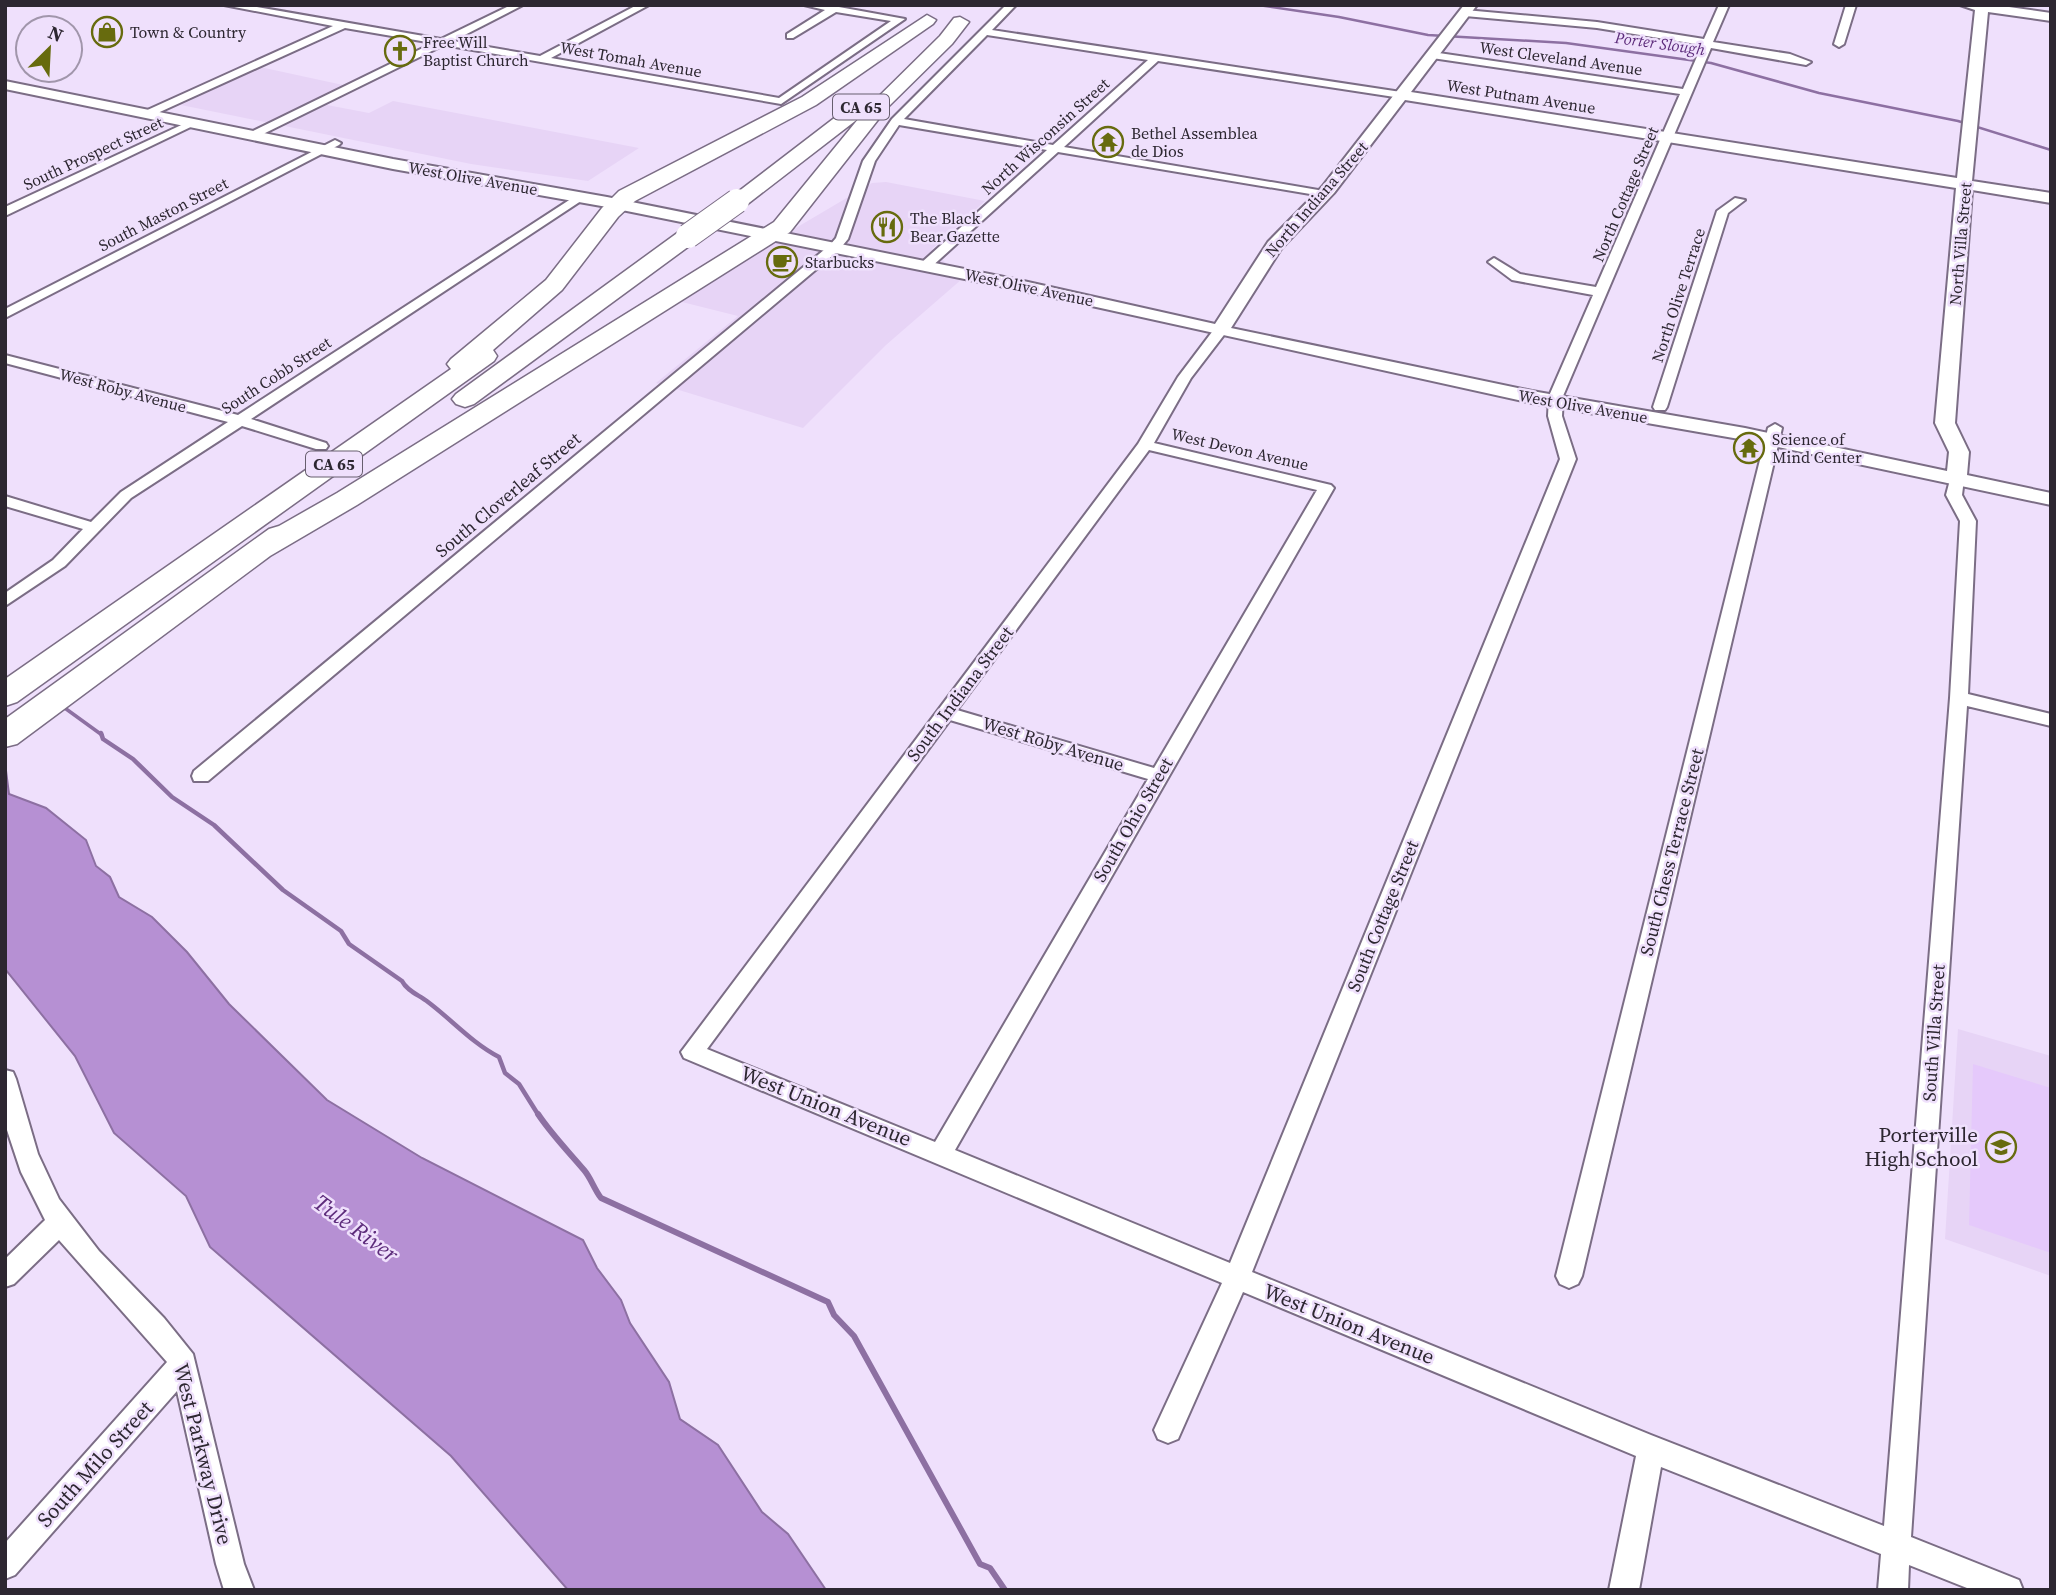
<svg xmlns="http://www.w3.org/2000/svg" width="2056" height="1595" font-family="'Source Serif 4',serif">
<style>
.built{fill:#e7d4f6}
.green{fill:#e5c9fb}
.water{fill:#b690d3;stroke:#8d70a2;stroke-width:2}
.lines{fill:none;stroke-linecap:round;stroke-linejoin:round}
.stream-far3{stroke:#8d70a2;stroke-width:2.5}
.stream-far2{stroke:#8d70a2;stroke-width:3.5}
.stream-far1{stroke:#8d70a2;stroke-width:4.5}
.stream{stroke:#8d70a2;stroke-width:6}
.street-casing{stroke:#7b6d85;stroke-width:4}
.secondary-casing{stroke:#7b6d85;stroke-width:4}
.highway-casing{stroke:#7b6d85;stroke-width:3}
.street{fill:#fff;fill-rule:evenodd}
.secondary{fill:#fff;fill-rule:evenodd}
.highway{fill:#fff;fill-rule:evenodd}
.highway-bridge-casing{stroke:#7b6d85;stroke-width:26;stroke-linecap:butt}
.highway-bridge{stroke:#fff;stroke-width:24}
.labels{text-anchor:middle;stroke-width:5;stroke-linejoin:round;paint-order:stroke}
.far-poi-label{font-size:16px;fill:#2d2731;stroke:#efe0fc;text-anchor:start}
.far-water-label{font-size:16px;font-style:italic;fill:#5d2c7b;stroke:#efe0fc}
.far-street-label{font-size:16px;fill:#2d2731;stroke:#efe0fc}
.shield{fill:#efe0fc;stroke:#675e6e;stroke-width:2}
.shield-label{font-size:16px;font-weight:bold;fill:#2d2731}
.street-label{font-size:18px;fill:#2d2731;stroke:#efe0fc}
.near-street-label{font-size:21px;fill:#2d2731;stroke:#efe0fc}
.near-poi-label{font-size:21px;fill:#2d2731;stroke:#efe0fc;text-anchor:end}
.near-water-label{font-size:23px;font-style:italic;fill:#5d2c7b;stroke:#efe0fc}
</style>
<rect width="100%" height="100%" fill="#efe0fc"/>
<path class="built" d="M260,67l83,18 -16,20 42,8 24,-12 246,47 -51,33 -117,-17 -290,-59z
M886,182l99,19 -53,48 30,30 -76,66 -83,83 -147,-45 82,-67 -64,-16 198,-117z
M1958,1029l93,27v220l-106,-37z"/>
<path class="green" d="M1973,1064l78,24v165l-82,-28z"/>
<path class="water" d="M5,763l4,31 37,14 40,32 10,26 14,11 9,20 33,20 35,35 42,52 98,96 95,58 161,82 14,28 24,32 9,23 39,59 11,37 38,26 44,67 26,22 38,56h-258l-117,-134 -241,-209 -24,-51 -72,-63 -39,-77 -70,-87z"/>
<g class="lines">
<path class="stream-far3" d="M1258,5l81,12 89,18 138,8 145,20 108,30 139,28 93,29"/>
<path class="stream-far2" d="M62,706l40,29"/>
<path class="stream-far1" d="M101,733l2,6 30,20 39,38 42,28 69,65 58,41 8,13 53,37c5,10 17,14 26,21 24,18 44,41 71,55l6,16 14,11 20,32"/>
<path class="stream" d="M538,1114c14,21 30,37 46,56 7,8 10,19 17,28l227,104 6,13 20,21 126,228 10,4 15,22"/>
<g class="street-casing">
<path id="street" d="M224,5h22l195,34 70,-34h12l-70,36 87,15 97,-51h12l-98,53 228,40 112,-77 -55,-9 -43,26h-6v-4l38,-24 -21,-5h24l77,14 -124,85 -337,-59 -187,92h-8v-4l184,-90 -88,-15 -194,88h-8v-4l190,-86z
M1006,5h10l-24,25 409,62 5,3 -5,3 -243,-37 -94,86 260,44 4,2v4l-270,-45 -129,117h-8v-6l126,-113 -148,-25 -24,36 -27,78 -10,12 -630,530h-14l-2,-5 2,-5 636,-526 6,-7 27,-77 29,-42zM987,35l161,25 -95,85 -149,-26z
M1719,5h10l-16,37 77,12 21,8 -5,3 -95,-17 -148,348 -1,20 14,43 -324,813 399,163 233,91 66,-828 10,-177 -14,-26 5,-19h10l3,3 -2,16 14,26 -8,173 83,20v12l-84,-20 -56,831 108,43 4,10h-51l-63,-25 -1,25h-30l3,-36 -220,-87 -22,123h-30l27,-134 -393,-164 -65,147 -10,4 -10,-4 -4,-9 68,-147 -538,-225 -3,-6 457,-608 40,-67 37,-49h10l2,3 -36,47 -37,65 177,42 3,3 -379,662 275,113 330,-804 -12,-43 1,-20 44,-101 -81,-15 -24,-18 6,-4 26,16 76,13 84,-193 -248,-36 -5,-3 5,-3 251,37 19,-44 -105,-17 -132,-12 -5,-3 5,-3 132,12 107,17zM1149,450l168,40 -163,278 -197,-58zM950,720l198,59 -213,363 -228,-93z
M1846,5h10l-12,39 -5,3 -5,-3z
M190,121l9,2 -194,93v-9z
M335,140l6,3 -2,2 -334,173v-9z
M577,195l10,2 -336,222 75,24 2,3 -2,3h-10l-74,-23 -111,72 -66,68 -60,40v-13l48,-33 30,-31 -78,-23v-10l86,26 30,-30 107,-70 -223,-59v-8l233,60z
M1735,198l10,2 -17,13 -61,194 -2,3h-10l-2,-3 64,-196z
M1775,424l7,4 -200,848 -4,8 -9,4 -9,-4 -4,-8 212,-848z
M5,1070l8,2 3,7 22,75 21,45 40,52 65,67 29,36 51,210 10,26h-30l-8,-26 -39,-173 -162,184 -10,4v-36l162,-181 -108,-122 -45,44 -9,3v-28l40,-39 -24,-48 -16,-48z"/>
</g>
<g class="secondary-casing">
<path id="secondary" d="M1464,5h13l-66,87 546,86 18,-168 -15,-5h35l56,8v8l-63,-9 -16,169 79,12v10l-79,-13 -17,233 14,29 -2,23 84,18v12l-306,-65 -213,-37 -513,-113 -412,-83 -214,-38 -388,-80v-8l388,78 214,38 412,83 196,44 53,-82 54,-55zM1405,100l551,88 -21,235 14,29 -2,19 -202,-43 -213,-37 -301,-63 50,-79 53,-56z"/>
</g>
<g class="highway-casing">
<path id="highway" d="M927,15l9,5 -3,4 -117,81 -181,96 -17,16 -56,73 -69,60 4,6 -3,5 -477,341 -12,4v-27l446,-310 -4,-5 4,-5 95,-79 56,-72 17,-17 183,-94z
M960,17l9,5 -17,22 -64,63 -98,125 -433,273 -87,51 -253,188 -12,3v-28l264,-190 10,-3 58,-33 437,-271 85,-104 -114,88h-16l-3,-5 124,-95 7,-2 9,5 74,-73 14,-18z
M688,229l8,2 3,5 -3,5 -222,163 -9,3 -9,-3 -4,-5 4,-5 224,-163z"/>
</g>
<use href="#street" class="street"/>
<use href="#secondary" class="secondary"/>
<use href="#highway" class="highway"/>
<g class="highway-bridge-casing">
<path id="highway-bridge" d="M688,236l49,-35"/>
</g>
<use href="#highway-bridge" class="highway-bridge"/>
</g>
<defs>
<g id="shop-ring" transform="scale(1.575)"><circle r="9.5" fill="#efe0fc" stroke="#676b0e" stroke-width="1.5"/><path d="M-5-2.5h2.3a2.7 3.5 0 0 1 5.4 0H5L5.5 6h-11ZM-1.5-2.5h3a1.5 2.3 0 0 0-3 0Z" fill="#676b0e"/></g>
<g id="church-ring" transform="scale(1.575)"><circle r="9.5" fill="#efe0fc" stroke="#676b0e" stroke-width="1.5"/><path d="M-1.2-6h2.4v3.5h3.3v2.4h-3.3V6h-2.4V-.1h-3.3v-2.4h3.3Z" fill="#676b0e"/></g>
<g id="temple-ring" transform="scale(1.575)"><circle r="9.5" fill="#efe0fc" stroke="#676b0e" stroke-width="1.5"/><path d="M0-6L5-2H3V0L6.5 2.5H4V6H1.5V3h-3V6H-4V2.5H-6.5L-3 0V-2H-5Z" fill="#676b0e"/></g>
<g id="restaurant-ring" transform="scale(1.575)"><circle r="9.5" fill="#efe0fc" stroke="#676b0e" stroke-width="1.5"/><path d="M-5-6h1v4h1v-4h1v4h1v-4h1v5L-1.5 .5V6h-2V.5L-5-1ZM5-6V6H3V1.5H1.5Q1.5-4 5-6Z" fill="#676b0e"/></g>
<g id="cafe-ring" transform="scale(1.575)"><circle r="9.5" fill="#efe0fc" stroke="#676b0e" stroke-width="1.5"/><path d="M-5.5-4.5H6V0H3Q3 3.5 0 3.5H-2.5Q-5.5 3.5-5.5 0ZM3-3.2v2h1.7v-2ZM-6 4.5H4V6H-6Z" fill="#676b0e"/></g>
<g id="school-ring" transform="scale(1.575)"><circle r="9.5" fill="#efe0fc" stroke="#676b0e" stroke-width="1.5"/><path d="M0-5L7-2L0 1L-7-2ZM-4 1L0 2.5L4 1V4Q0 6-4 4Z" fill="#676b0e"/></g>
</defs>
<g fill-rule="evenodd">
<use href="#shop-ring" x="107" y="32"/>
<use href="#church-ring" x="400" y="51"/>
<use href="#temple-ring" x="1108" y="142"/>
<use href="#restaurant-ring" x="887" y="227"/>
<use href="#cafe-ring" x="782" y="262"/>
<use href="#temple-ring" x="1749" y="448"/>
<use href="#school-ring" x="2001" y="1147"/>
</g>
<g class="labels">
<g class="far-poi-label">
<text x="130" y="38">Town &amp; Country</text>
<text x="423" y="48">Free Will<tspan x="423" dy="18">Baptist Church</tspan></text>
<text x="1131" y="139">Bethel Assemblea<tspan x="1131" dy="18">de Dios</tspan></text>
<text x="910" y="224">The Black<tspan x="910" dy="18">Bear Gazette</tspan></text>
<text x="805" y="268">Starbucks</text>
<text x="1772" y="445">Science of<tspan x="1772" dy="18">Mind Center</tspan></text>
</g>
<g class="far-water-label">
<text transform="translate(1660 43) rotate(8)" y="6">Porter Slough</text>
</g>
<g class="far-street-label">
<text transform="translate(1561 58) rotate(8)" y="6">West Cleveland Avenue</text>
<text transform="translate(631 59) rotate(10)" y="6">West Tomah Avenue</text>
<text transform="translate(1521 96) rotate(9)" y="6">West Putnam Avenue</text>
<text transform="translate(1045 136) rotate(-42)" y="6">North Wisconsin Street</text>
<text transform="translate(93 153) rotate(-25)" y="6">South Prospect Street</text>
<text transform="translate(473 178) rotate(10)" y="6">West Olive Avenue</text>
<text transform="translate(1625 194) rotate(-67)" y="6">North Cottage Street</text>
<text transform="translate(1316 199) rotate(-49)" y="6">North Indiana Street</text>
<text transform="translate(163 214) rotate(-27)" y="6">South Maston Street</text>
<text transform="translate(1960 244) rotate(-85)" y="6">North Villa Street</text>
<text transform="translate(1029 287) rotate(12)" y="6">West Olive Avenue</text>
<text transform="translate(1678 295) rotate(-72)" y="6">North Olive Terrace</text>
<text transform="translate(276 375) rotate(-33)" y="6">South Cobb Street</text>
<text transform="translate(123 390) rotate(15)" y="6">West Roby Avenue</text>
<text transform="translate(1583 406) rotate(10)" y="6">West Olive Avenue</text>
<text transform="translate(1240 449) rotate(13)" y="6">West Devon Avenue</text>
</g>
<g class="shield">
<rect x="833" y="94.5" width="56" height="25" rx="5"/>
<rect x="306" y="451.5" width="56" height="25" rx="5"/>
</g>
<g class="shield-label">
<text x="861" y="113">CA 65</text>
<text x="334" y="470">CA 65</text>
</g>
<g class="street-label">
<text transform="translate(508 495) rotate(-40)" y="6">South Cloverleaf Street</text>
<text transform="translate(960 694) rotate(-53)" y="6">South Indiana Street</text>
<text transform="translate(1053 744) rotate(17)" y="6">West Roby Avenue</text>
<text transform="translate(1133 820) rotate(-60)" y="6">South Ohio Street</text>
<text transform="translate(1672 852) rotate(-76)" y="6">South Chess Terrace Street</text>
<text transform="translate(1383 916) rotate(-68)" y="6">South Cottage Street</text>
<text transform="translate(1934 1033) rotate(-86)" y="6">South Villa Street</text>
</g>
<g class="near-street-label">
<text transform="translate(826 1106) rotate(22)" y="7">West Union Avenue</text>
<text transform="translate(1349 1324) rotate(22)" y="7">West Union Avenue</text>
<text transform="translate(203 1454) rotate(76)" y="7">West Parkway Drive</text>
<text transform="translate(95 1464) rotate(-48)" y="7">South Milo Street</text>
</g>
<g class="near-poi-label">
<text x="1978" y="1142">Porterville<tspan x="1978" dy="24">High School</tspan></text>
</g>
<g class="near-water-label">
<text transform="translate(356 1228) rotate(36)" y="8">Tule River</text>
</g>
</g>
<rect width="2056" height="1595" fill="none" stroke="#2d2731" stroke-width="14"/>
<g transform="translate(49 49) rotate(24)"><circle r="33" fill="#efe0fc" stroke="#a196ab" stroke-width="2"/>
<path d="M0-5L12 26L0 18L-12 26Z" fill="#676b0e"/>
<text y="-10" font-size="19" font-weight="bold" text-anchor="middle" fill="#2d2731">N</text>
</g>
</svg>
